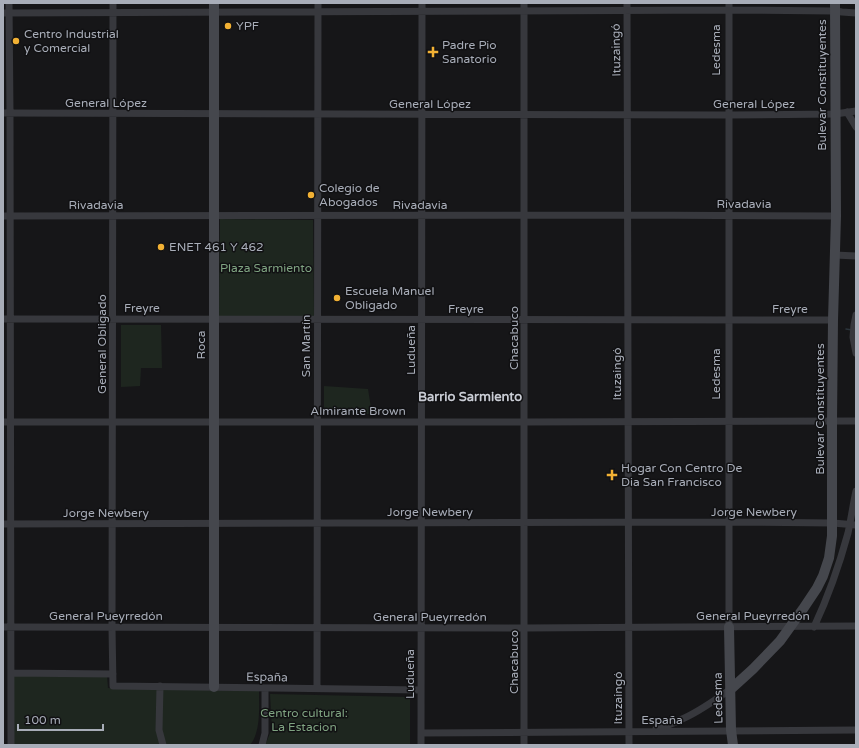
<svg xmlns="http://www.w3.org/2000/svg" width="859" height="748" font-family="'Varela Round',sans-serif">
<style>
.green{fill:#1e261f}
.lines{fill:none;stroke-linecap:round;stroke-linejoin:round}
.stream{stroke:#2c353c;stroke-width:1.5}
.street{stroke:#37383d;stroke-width:7}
.secondary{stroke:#45474d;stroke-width:10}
.poi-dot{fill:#f2b134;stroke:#111113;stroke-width:1.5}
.labels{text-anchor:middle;stroke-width:3;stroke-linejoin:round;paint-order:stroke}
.poi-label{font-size:12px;fill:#a8adb8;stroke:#111113;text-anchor:start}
.street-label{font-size:12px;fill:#a8adb8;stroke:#111113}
.park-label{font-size:12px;fill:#7fa381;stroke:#111113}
.neighbourhood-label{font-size:13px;font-weight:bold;fill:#c9ccd4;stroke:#111113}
</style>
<rect width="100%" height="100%" fill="#161618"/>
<path class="green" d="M220,219l93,1 1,96h-95z
M121,325h40l1,43h-21l-1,18 -19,1z
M324,386l44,3 4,25h-48z
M14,676h93l1,12 151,3c0,16 2,41 -9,54h-236z
M270,694l140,3v48h-145l7,-16z"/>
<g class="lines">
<path class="stream" d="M846,329l6,1"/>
<path class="street" d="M9,3l1,110 1,632
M113,3l-1,625 1,58 308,4
M524,3v742
M627,3l2,742
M729,3v624
M3,13l726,-3 106,1 7,1 14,1
M847,112l9,15
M3,113l726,2 106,-1 21,-3
M3,216l625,-1 208,1
M835,255l21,1
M856,315l-2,10 -1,12 3,16
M3,319l830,1
M3,422h522l331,-1
M3,524l726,-2 104,1 23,2
M3,627l522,1 331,-2
M814,627c14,-30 25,-61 34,-94 3,-14 5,-28 8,-42
M11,673l102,1
M160,686l-1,44 4,15
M317,688l1,-685
M656,729c7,-3 16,-5 24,-9 18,-7 35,-20 51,-31
M421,733l435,-3
M262,745l3,-12v-45
M421,745l1,-742"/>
<path class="secondary" d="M214,3v684
M729,627l2,103 2,15
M731,689l22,-20 27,-28 23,-32 14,-21 6,-12 6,-18 3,-22v-115l1,-101 3,-104 -1,-213"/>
</g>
<g class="poi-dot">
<circle cx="228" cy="26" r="4"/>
<circle cx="16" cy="41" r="4"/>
<path d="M431 46h4v4h4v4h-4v4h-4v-4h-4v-4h4z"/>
<circle cx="311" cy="195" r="4"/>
<circle cx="161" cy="247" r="4"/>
<circle cx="337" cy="298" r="4"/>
<path d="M610 469h4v4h4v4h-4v4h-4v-4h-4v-4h4z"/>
</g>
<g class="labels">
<g class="poi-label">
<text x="236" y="30">YPF</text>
<text x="24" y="38">Centro Industrial<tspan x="24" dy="14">y Comercial</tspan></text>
<text x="442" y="49">Padre Pio<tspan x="442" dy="14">Sanatorio</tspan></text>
<text x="319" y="192">Colegio de<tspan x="319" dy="14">Abogados</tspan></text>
<text x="169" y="251">ENET 461 Y 462</text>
<text x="345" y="295">Escuela Manuel<tspan x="345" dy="14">Obligado</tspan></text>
<text x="621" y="472">Hogar Con Centro De<tspan x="621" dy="14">Dia San Francisco</tspan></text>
</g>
<g class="street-label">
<text transform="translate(616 50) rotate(-91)" y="4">Ituzaingó</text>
<text transform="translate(716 50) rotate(-90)" y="4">Ledesma</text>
<text transform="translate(822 85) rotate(-90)" y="4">Bulevar Constituyentes</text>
<text x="106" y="107">General López</text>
<text x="430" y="108">General López</text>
<text x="754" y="108">General López</text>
<text x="744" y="208">Rivadavia</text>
<text x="96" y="209">Rivadavia</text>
<text x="420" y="209">Rivadavia</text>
<text x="142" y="312">Freyre</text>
<text x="466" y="313">Freyre</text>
<text x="790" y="313">Freyre</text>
<text transform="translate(514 338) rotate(-90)" y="4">Chacabuco</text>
<text transform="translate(102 344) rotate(-90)" y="4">General Obligado</text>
<text transform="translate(201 345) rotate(-90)" y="4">Roca</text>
<text transform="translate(306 346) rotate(-90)" y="4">San Martín</text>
<text transform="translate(411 350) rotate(-90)" y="4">Ludueña</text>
<text transform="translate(617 374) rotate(-90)" y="4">Ituzaingó</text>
<text transform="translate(716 374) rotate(-90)" y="4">Ledesma</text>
<text transform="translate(820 409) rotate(-90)" y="4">Bulevar Constituyentes</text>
<text x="358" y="415">Almirante Brown</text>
<text x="430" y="516">Jorge Newbery</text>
<text x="754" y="516">Jorge Newbery</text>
<text x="106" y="517">Jorge Newbery</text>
<text x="106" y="620">General Pueyrredón</text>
<text x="753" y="620">General Pueyrredón</text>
<text x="430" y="621">General Pueyrredón</text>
<text transform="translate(514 662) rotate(-90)" y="4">Chacabuco</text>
<text transform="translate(410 674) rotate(-90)" y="4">Ludueña</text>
<text transform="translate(267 677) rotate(1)" y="4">España</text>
<text transform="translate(618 698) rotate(-90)" y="4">Ituzaingó</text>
<text transform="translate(718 698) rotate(-91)" y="4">Ledesma</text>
<text x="662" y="724">España</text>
</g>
<g class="park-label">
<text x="266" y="272">Plaza Sarmiento</text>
<text x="304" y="717">Centro cultural:<tspan x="304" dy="14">La Estacion</tspan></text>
</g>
<g class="neighbourhood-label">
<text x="470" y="401">Barrio Sarmiento</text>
</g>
</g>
<rect width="859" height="748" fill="none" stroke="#a8adb8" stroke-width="8"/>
<path d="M18 724v6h85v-6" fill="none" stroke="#a8adb8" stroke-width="2"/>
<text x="24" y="724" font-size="12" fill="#a8adb8" stroke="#111113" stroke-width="3" paint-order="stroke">100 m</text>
</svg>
